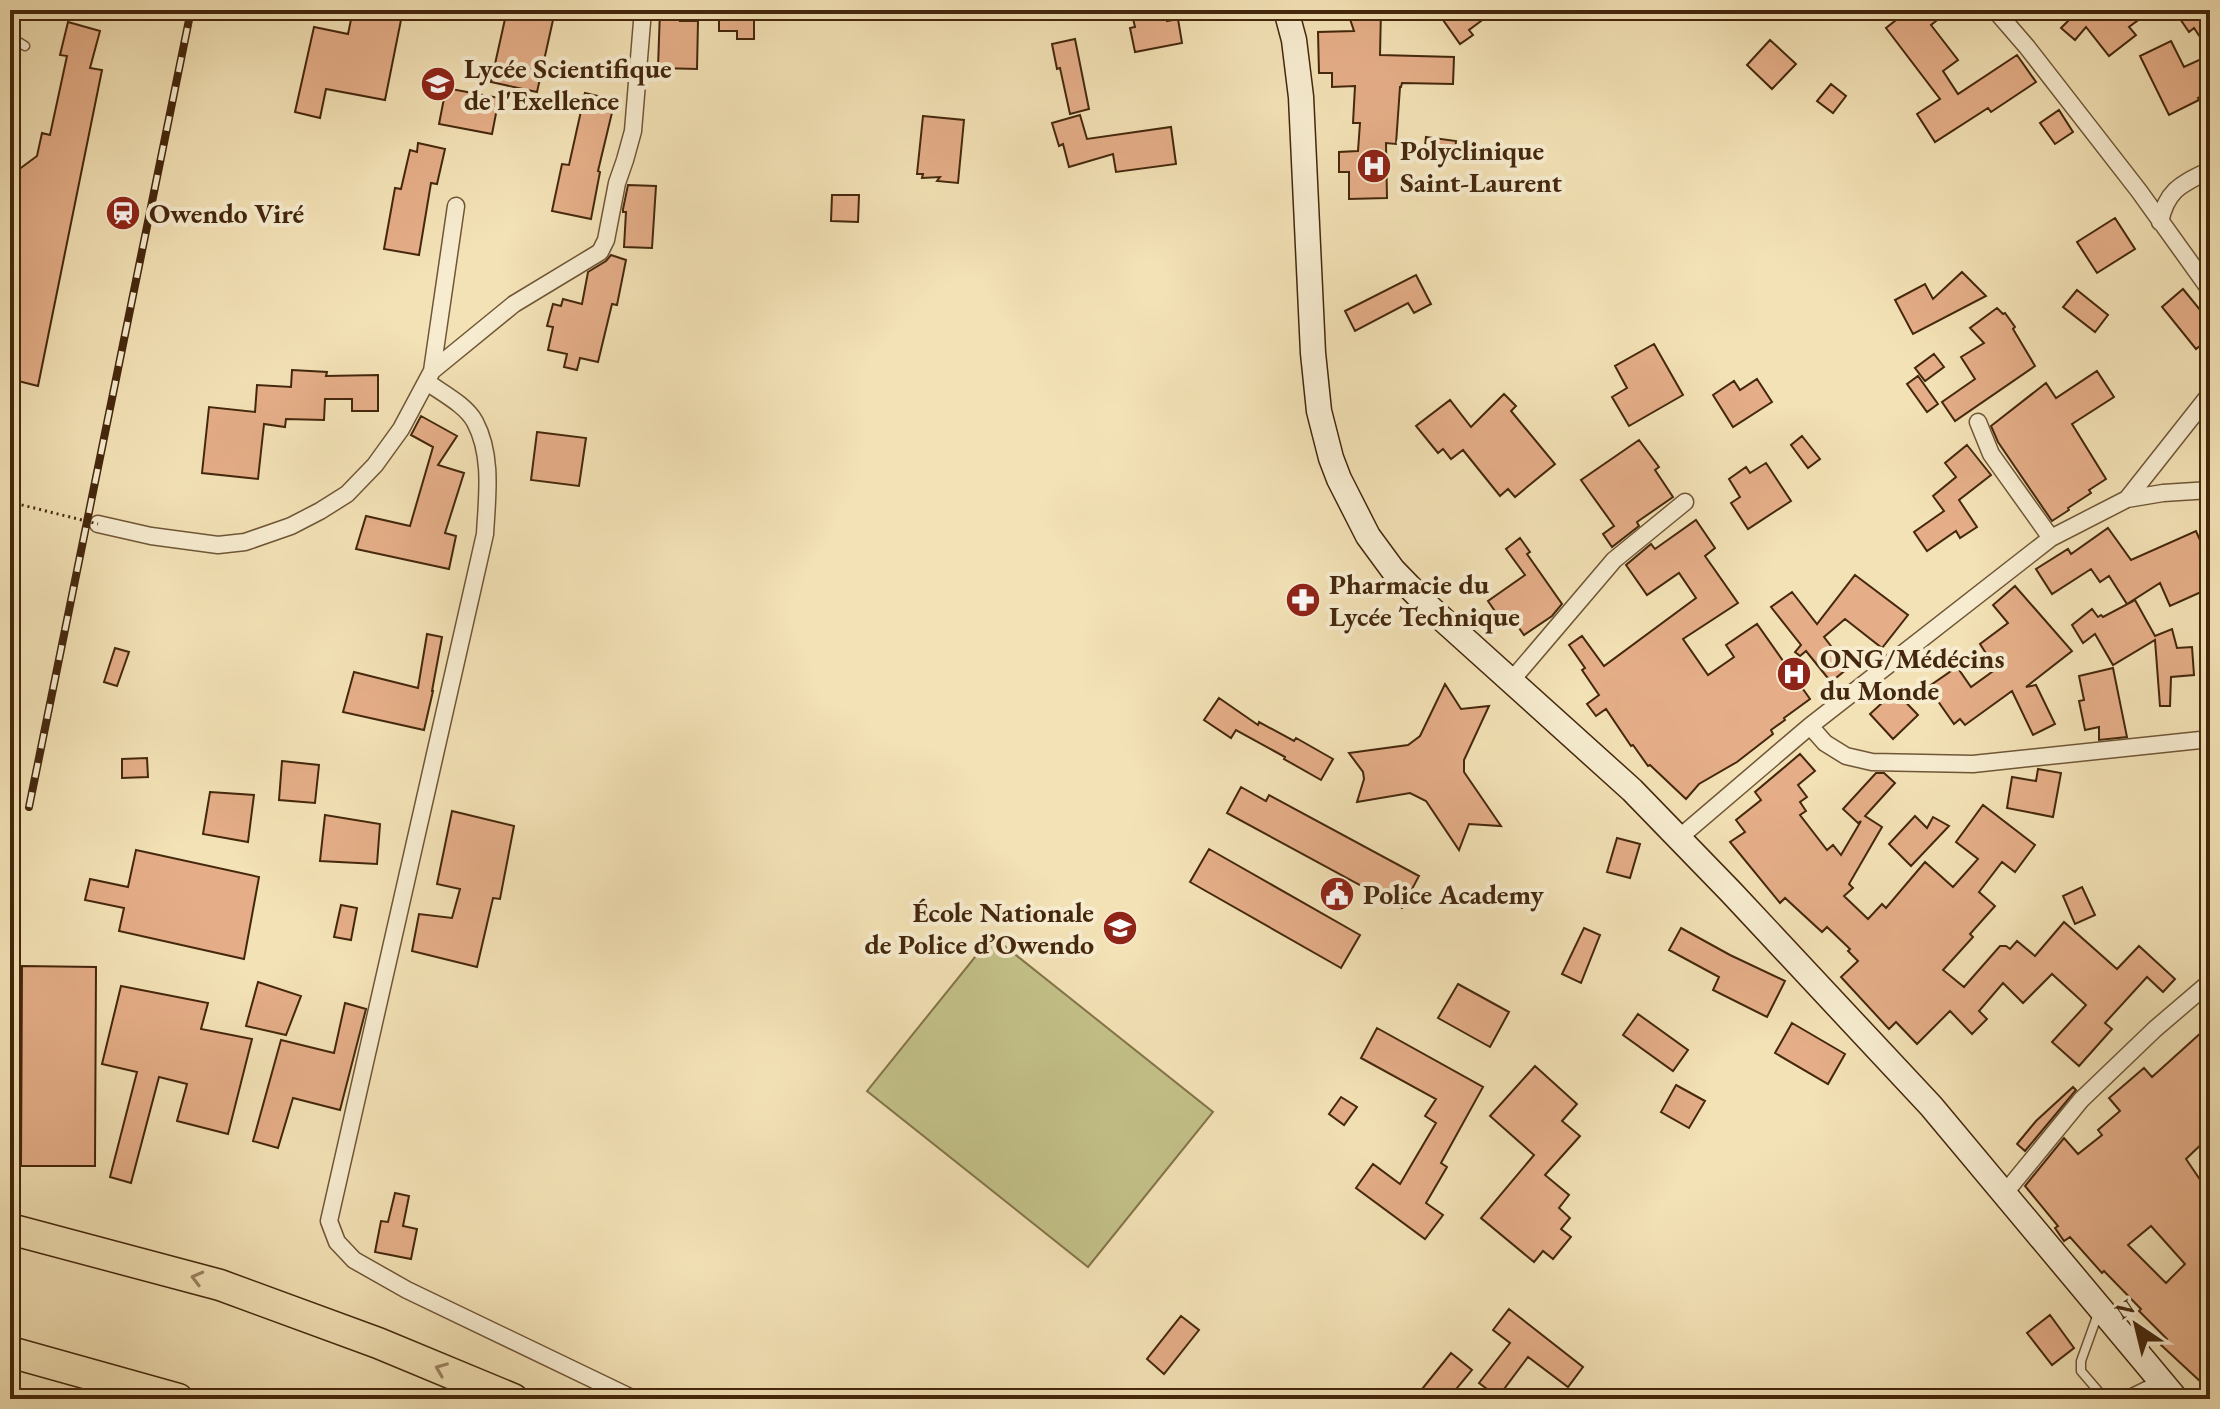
<svg xmlns="http://www.w3.org/2000/svg" width="2220" height="1409" font-family="'EB Garamond',serif">
<style>
.green{fill:#c3c188;stroke:#84744a;stroke-width:2}
.building{fill:#e5ae88;stroke:#44270c;stroke-width:2;fill-rule:evenodd}
.lines{fill:none;stroke-linecap:round;stroke-linejoin:round}
.lane-casing{stroke:#705636;stroke-width:11}
.street-casing{stroke:#705636;stroke-width:19}
.secondary-casing{stroke:#44270c;stroke-width:27}
.highway-casing{stroke:#44270c;stroke-width:33}
.lane{stroke:#f7ecd0;stroke-width:8}
.street{stroke:#f7ecd0;stroke-width:16}
.secondary{stroke:#f7ecd0;stroke-width:24}
.highway{stroke:#f3e2b6;stroke-width:30}
.rail-casing{stroke:#44270c;stroke-width:8}
.rail{stroke:#f7ecd0;stroke-width:5;stroke-dasharray:15;stroke-linecap:butt}
.path-bridge{stroke:#44270c;stroke-width:3;stroke-dasharray:2 4;stroke-linecap:butt}
.oneway{stroke:#9c8461}
.labels{text-anchor:middle;stroke-width:8;stroke-linejoin:round;paint-order:stroke}
.poi-label{font-size:28px;font-weight:bold;fill:#44270c;stroke:#f7ecd0;text-anchor:start}
</style>
<rect width="100%" height="100%" fill="#f3e2b6"/>
<filter id="stains"><feTurbulence type="fractalNoise" baseFrequency=".0025" numOctaves="4"/><feColorMatrix values="0 0 0 0 .2 0 0 0 0 .09 0 0 0 0 .02 0 0 0 .5 -.17"/></filter>
<radialGradient id="worn" r=".72"><stop offset=".6" stop-color="#630" stop-opacity="0"/><stop offset="1" stop-color="#630" stop-opacity=".3"/></radialGradient>
<path class="green" d="M992,936l221,176 -125,155 -221,-176z"/>
<path class="building" d="M353,10h50l-18,90 -59,-11 -6,29 -25,-6 19,-85 34,7z
M507,10l46,10 -16,72 -46,-10z
M660,10h21l-1,11h18l-1,48 -39,-1z
M724,10h30v29h-17v-8h-18v-19h5z
M1131,10h33l3,11 11,-2 4,24 -47,9 -5,-24 5,-1z
M1347,10h34l-1,45 74,2 -1,27 -51,-1 -1,4h-1l-4,57 -10,-1 1,55 -38,1v-27h-10v-20l19,-1 2,-28h-7l2,-37 -23,1v-14h-13l-1,-41 36,-1z
M1436,10h37l8,11 -12,9 4,5 -13,9z
M1909,10h41l-19,15 27,35 -15,11 15,23 59,-39 19,27 -45,30 -3,-4 -53,34 -18,-28 23,-15 -54,-71z
M2055,10h97l-23,17 7,8 -27,21 -23,-29 -11,13 -14,-12 7,-7z
M2174,10h36v42l-16,-24 -5,4z
M68,22l32,9 -10,37 12,2 -64,316 -28,-7v-98l10,-44 -10,-15v-46l27,-20 5,-23 8,2 17,-79 -7,-1z
M1075,39l14,70 -19,5 -10,-46 -3,1 -5,-25z
M1770,40l26,24 -24,25 -25,-24z
M2171,41l13,26 26,-12v37l-12,6 1,2 -30,15 -29,-59z
M1831,84l15,12 -13,17 -16,-12z
M446,88l53,10 -7,36 -53,-10z
M585,93l30,7 -17,71 2,1 -9,47 -39,-8 10,-47 7,1z
M2059,110l14,22 -18,12 -15,-21z
M1080,115l7,24 84,-12 5,37 -60,8 -3,-18 -44,13 -6,-23 -4,2 -7,-23z
M923,116l41,4 -6,63 -21,-2 3,-4 -18,1 1,-4h-6z
M1426,137l30,4 -2,17 -30,-3z
M418,143l27,6 -8,35 -6,-1 -12,72 -35,-6 11,-61 6,1 9,-39 7,2z
M628,185l28,1 -4,62 -28,-1 2,-35h-3v-3z
M832,195h27l-1,27 -27,-1z
M2115,218l20,31 -38,24 -20,-31z
M611,255l15,5 -9,45 -5,-1 -14,58 -18,-4 -3,12 -13,-3 3,-13 -19,-4 5,-23 -6,-1 6,-22 8,2 2,-7 19,5 6,-32 18,-11z
M1962,272l24,24 -73,38 -18,-34 30,-16 8,15z
M1416,275l15,29 -17,9 -6,-10 -53,28 -10,-20z
M2183,289l27,33v16l-14,11 -34,-42z
M2077,290l31,25 -13,17 -32,-25z
M1997,308l6,6 2,-1 10,14 -2,2 22,37 -80,55 -13,-19 33,-23 -14,-22 23,-14 -14,-15z
M1654,344l29,51 -54,31 -17,-29 15,-9 -12,-22z
M1934,354l10,13 -19,14 -10,-13z
M292,370l35,2 -1,4 52,-1v36h-26v-12h-27l-1,21 -38,-1 -1,8 -21,-3 -6,55 -56,-6 7,-66 46,5 2,-27 34,2z
M2097,371l17,26 -42,27 34,55 -17,11 2,3 -23,15 1,2 -17,11 -54,-79 -7,-16 55,-43 10,15z
M1918,376l20,28 -11,8 -20,-28z
M1757,379l15,23 -39,25 -20,-32 21,-14 6,9z
M1504,394l12,12 -5,5 44,53 -40,33 -7,-8 -8,7 -37,-46 -12,9 -8,-10 -5,4 -22,-27 34,-26 21,27z
M421,416l36,20 -19,29 26,8 -19,60 11,3 -7,33 -93,-20 10,-33 44,10 23,-79 -22,-12z
M537,432l49,6 -7,48 -48,-6z
M1802,436l18,23 -12,9 -17,-23z
M1639,440l20,27 -4,3 18,27 -36,25 2,4 -27,21 -9,-13 11,-8 -33,-46z
M1967,445l24,30 -32,25 18,27 -17,11 -4,-7 -29,20 -13,-19 30,-21 -11,-15 23,-19 -11,-14z
M1766,463l25,38 -43,28 -17,-26 9,-6 -11,-18 17,-12 4,6z
M1696,520l19,28 -10,8 33,47 -55,36 25,36 26,-18 -8,-12 31,-21 53,75 -26,19 1,2 -14,10 2,4 -36,28 -38,22 -13,15 -36,-34 -2,1 -15,-21 -2,1 -25,-37 -10,7 -9,-12 12,-9 -17,-25 3,-2 -16,-23 13,-9 22,30 92,-68 -17,-25 -32,22 -21,-30 25,-21 4,5z
M2108,528l23,32 65,-29 14,32v25l-40,18 -10,-23 -33,21 -18,-28 -9,6 -9,-13 -39,25 -16,-25 32,-20 3,5z
M1520,538l10,14 -3,2 35,50 -10,12 -28,19 -15,-21 -8,6 -13,-19 37,-26 -19,-26z
M1855,575l53,40 -26,33 -37,-29 -21,18 24,31 -17,14 -25,-31 -6,5 -5,-4 6,-7 -30,-38 21,-15 25,32z
M2015,586l57,65 -46,36 10,-2 19,39 -22,11 -21,-44 -47,34 -5,-6 -6,5 -26,-37 29,-20 14,20 25,-18 -16,-25 28,-21 -15,-18z
M2135,600l20,36 17,-7 5,19 15,-1 2,28 -23,2 -1,29h-10l-5,-66 -42,25 -18,-31 -12,9 -11,-18 20,-16 6,8 3,-2 2,2z
M427,634l15,3 -10,54h1l-9,39 -81,-18 11,-40 64,16z
M115,648l14,4 -12,34 -13,-4z
M2113,668l14,69 -28,3v-13l-14,3 -6,-29 5,-1 -5,-24z
M1445,684l16,25 28,-3 -25,54v12l37,54 -32,-2 -10,26 -33,-49 -16,-8 -53,9 7,-23 -1,-7 -14,-19 59,-8 12,-9z
M1895,691l23,24 -25,24 -23,-25z
M1219,698l39,27 1,-3 35,19 2,-3 37,21 -12,21 -37,-21 1,-2 -49,-27 -5,8 -27,-18z
M1800,754l15,17 -17,14 9,12 -7,5 6,9 -6,4 27,35 6,-5 8,10 20,-34 -3,2 -15,-14 33,-36h8l11,10 -30,33 17,11 -33,57 4,4 -9,8 24,23 14,-15 4,4 39,-46 28,25 25,-28 -22,-17 27,-37 52,40 -20,27 -13,-10 -23,30 16,14 -25,28 3,3 -30,33 21,17 36,-41h6l4,3 7,-8 18,15 29,-34 53,47 22,-23 36,33 -12,13 -16,-15 -42,46 7,6 -33,37 -27,-24 34,-37 -34,-31 -29,29 -20,-20 -24,28 8,8 -15,15 -22,-23 -33,33 -21,-22 -7,7 -48,-52 17,-16 -10,-10 2,-2 -23,-22 -5,5 -37,-34 -5,5 -50,-61 15,-10 -9,-12 25,-20 -6,-8z
M147,758l1,19 -26,1v-19z
M282,761l37,4 -4,38 -36,-3z
M2038,769l23,4 -8,44 -46,-9 5,-31 24,4z
M1241,787l25,14 3,-6 150,81 -17,32 -175,-95z
M210,792l44,3 -6,47 -45,-8z
M452,811l62,15 -14,73 -7,-1 -16,69 -65,-16 7,-37 33,4 8,-29 -23,-5z
M325,815l55,9 -3,40 -57,-3z
M1915,816l12,12 6,-11 16,9 -38,40 -22,-22z
M1617,838l23,6 -10,34 -23,-6z
M1209,849l151,86 -19,33 -151,-86z
M136,850l123,27 -15,82 -125,-28 5,-23 -39,-8 5,-21 38,8z
M2082,887l13,28 -20,9 -12,-28z
M341,905l16,3 -6,32 -17,-3z
M1584,928l16,7 -19,48 -19,-9z
M1681,928l49,27 55,26 -18,36 -54,-27 6,-13 -50,-27z
M22,966l74,1 -1,199h-74z
M258,982l43,14 -15,39 -40,-9z
M1458,984l51,28 -19,35 -52,-29z
M121,986l87,17 -7,26 51,10 -24,95 -51,-13 10,-37 -28,-7 -28,106 -21,-6 27,-105 -35,-8z
M345,1003l21,6 -26,101 -47,-12 -15,50 -25,-7 28,-101 53,13z
M1638,1014l50,36 -15,21 -50,-36z
M1792,1023l53,31 -17,30 -53,-31z
M1377,1028l106,59 -42,76 6,4 -21,36 17,12 -18,24 -69,-51 17,-24 27,20 36,-61 -11,-7 11,-17 -75,-41z
M2203,1031l7,9v96l-24,23 15,22 9,-7v200l-8,9 -41,-38 6,-6 -28,-28 2,-2 -37,-38 -2,2 -32,-36 -6,4 -9,-13 3,-2 -33,-40 39,-48 14,16 24,-19 -4,-5 22,-19 -11,-13 35,-30 8,9zM2151,1226l34,38 -19,19 -38,-38z
M1535,1066l42,38 -15,17 18,15 -35,39 24,20 -10,13 11,10 -9,11 10,8 -18,22 -10,-8 -9,11 -53,-44 53,-63 -44,-39z
M1676,1085l29,16 -16,27 -28,-16z
M2073,1087l3,3 -51,61 -8,-7 19,-23z
M1341,1097l16,10 -13,18 -15,-11z
M395,1193l14,3 -6,30 14,3 -6,30 -36,-7 6,-31 7,1z
M1509,1309l74,58 -15,20 -40,-30 -30,40 -19,-14 31,-40 -17,-13z
M2050,1315l24,33 -22,17 -25,-32z
M1181,1316l18,14 -35,44 -17,-15z
M1451,1353l21,17 -24,29h-34z"/>
<g class="lines">
<g class="lane-casing">
<path id="lane" d="M10,37l15,9
M2099,1311l-18,50v10l24,28
M2119,1399l39,-19"/>
</g>
<g class="street-casing">
<path id="street" d="M1995,10l32,37 112,144 71,99
M1862,11l1,-1
M2160,222c7,-33 22,-38 50,-52
M432,371l82,-67 86,-52 6,-12 11,-57 8,-23 8,-29 10,-121
M427,382c15,11 39,23 48,40 18,34 12,75 10,112l-156,687 8,21 17,18 53,30 227,109
M1978,422l13,32 60,84
M2127,499l83,-105
M98,524l53,12 67,9 27,-3 46,-16 29,-15 27,-17 28,-29 26,-36 31,-58 24,-165
M1511,681l103,-121 71,-58
M1810,726l15,17 21,13 26,6 101,2 237,-25
M1680,837l130,-111 241,-188 76,-39 36,-6 47,-3
M2004,1194l77,-94 74,-71 55,-47
M2204,1399l6,-4"/>
</g>
<g class="secondary-casing">
<path id="secondary" d="M1286,10l8,30 7,57 12,256 6,58 12,47 8,21 29,57 25,34 36,37 203,183 99,102 200,214 245,293"/>
</g>
<g class="highway-casing">
<path id="highway" d="M10,1229l210,56 158,58 135,56
M10,1352l168,47"/>
</g>
<use href="#lane" class="lane"/>
<use href="#street" class="street"/>
<use href="#secondary" class="secondary"/>
<use href="#highway" class="highway"/>
<g class="rail-casing">
<path id="rail" d="M29,807l162,-797"/>
</g>
<use href="#rail" class="rail"/>
<path class="path-bridge" d="M10,502l88,22"/>
</g>
<defs><path id="oneway-chevron" d="M-2-3.5L2.5 0L-2 3.5" fill="none" stroke-width="1.6" stroke-linecap="round" stroke-linejoin="round" transform="scale(2)"/></defs>
<g class="oneway">
<use href="#oneway-chevron" transform="translate(197 1278) rotate(-165)"/>
<use href="#oneway-chevron" transform="translate(441 1369) rotate(-158)"/>
</g>
<defs>
<g id="school-disc" transform="scale(1.8)"><circle r="9.5" fill="#8f2418" stroke="#f7ecd0"/><path d="M0-5L7-2L0 1L-7-2ZM-4 1L0 2.5L4 1V4Q0 6-4 4Z" fill="#fff"/></g>
<g id="hospital-disc" transform="scale(1.8)"><circle r="9.5" fill="#8f2418" stroke="#f7ecd0"/><path d="M-5-5h3v3.5h4V-5h3V5h-3V1.5h-4V5h-3Z" fill="#fff"/></g>
<g id="station-disc" transform="scale(1.8)"><circle r="9.5" fill="#8f2418" stroke="#f7ecd0"/><path d="M-3-6H3Q5-6 5-4V2Q5 4 3 4L4.5 6H3L1.5 4h-3L-3 6H-4.5L-3 4Q-5 4-5 2V-4Q-5-6-3-6ZM-3.5-4v3h7v-3ZM-3.5 1v1.5H-2V1ZM2 1v1.5H3.5V1Z" fill="#fff"/></g>
<g id="pharmacy-disc" transform="scale(1.8)"><circle r="9.5" fill="#8f2418" stroke="#f7ecd0"/><path d="M-2-6h4v4h4v4h-4v4h-4v-4h-4v-4h4Z" fill="#fff"/></g>
<g id="civic-disc" transform="scale(1.8)"><circle r="9.5" fill="#8f2418" stroke="#f7ecd0"/><path d="M-.6-6.5H3V-4.5H.6V-3L4-1V1h2V6H-6V1h2V-1L-.6-3ZM-1.2 2.5V6h2.4V2.5Z" fill="#fff"/></g>
</defs>
<g fill-rule="evenodd">
<use href="#school-disc" x="438" y="84"/>
<use href="#hospital-disc" x="1374" y="166"/>
<use href="#station-disc" x="123" y="213"/>
<use href="#pharmacy-disc" x="1303" y="600"/>
<use href="#hospital-disc" x="1794" y="674"/>
<use href="#civic-disc" x="1337" y="894"/>
<use href="#school-disc" x="1120" y="928"/>
</g>
<g class="labels">
<g class="poi-label">
<text x="464" y="78">Lycée Scientifique<tspan x="464" dy="32">de l'Exellence</tspan></text>
<text x="1400" y="160">Polyclinique<tspan x="1400" dy="32">Saint-Laurent</tspan></text>
<text x="149" y="223">Owendo Viré</text>
<text x="1329" y="594">Pharmacie du<tspan x="1329" dy="32">Lycée Technique</tspan></text>
<text x="1820" y="668">ONG/Médécins<tspan x="1820" dy="32">du Monde</tspan></text>
<text x="1363" y="904">Police Academy</text>
<text x="1094" y="922" text-anchor="end">École Nationale<tspan x="1094" dy="32">de Police d’Owendo</tspan></text>
</g>
</g>
<rect width="2220" height="1409" fill="none" stroke="#f3e2b6" stroke-width="40"/>
<rect x="12" y="12" width="2196" height="1385" fill="none" stroke="#44270c" stroke-width="4"/>
<rect x="20" y="20" width="2180" height="1369" fill="none" stroke="#44270c" stroke-width="2"/>
<g transform="translate(2136 1325) rotate(325)" stroke="#f7ecd0" stroke-width="6" paint-order="stroke">
<path d="M0-6L14 30L0 20L-14 30Z" fill="#44270c"/>
<text y="-12" font-size="22" font-weight="bold" text-anchor="middle" fill="#44270c">N</text>
</g>
<rect width="100%" height="100%" filter="url(#stains)"/>
<rect width="100%" height="100%" fill="url(#worn)"/>
</svg>
